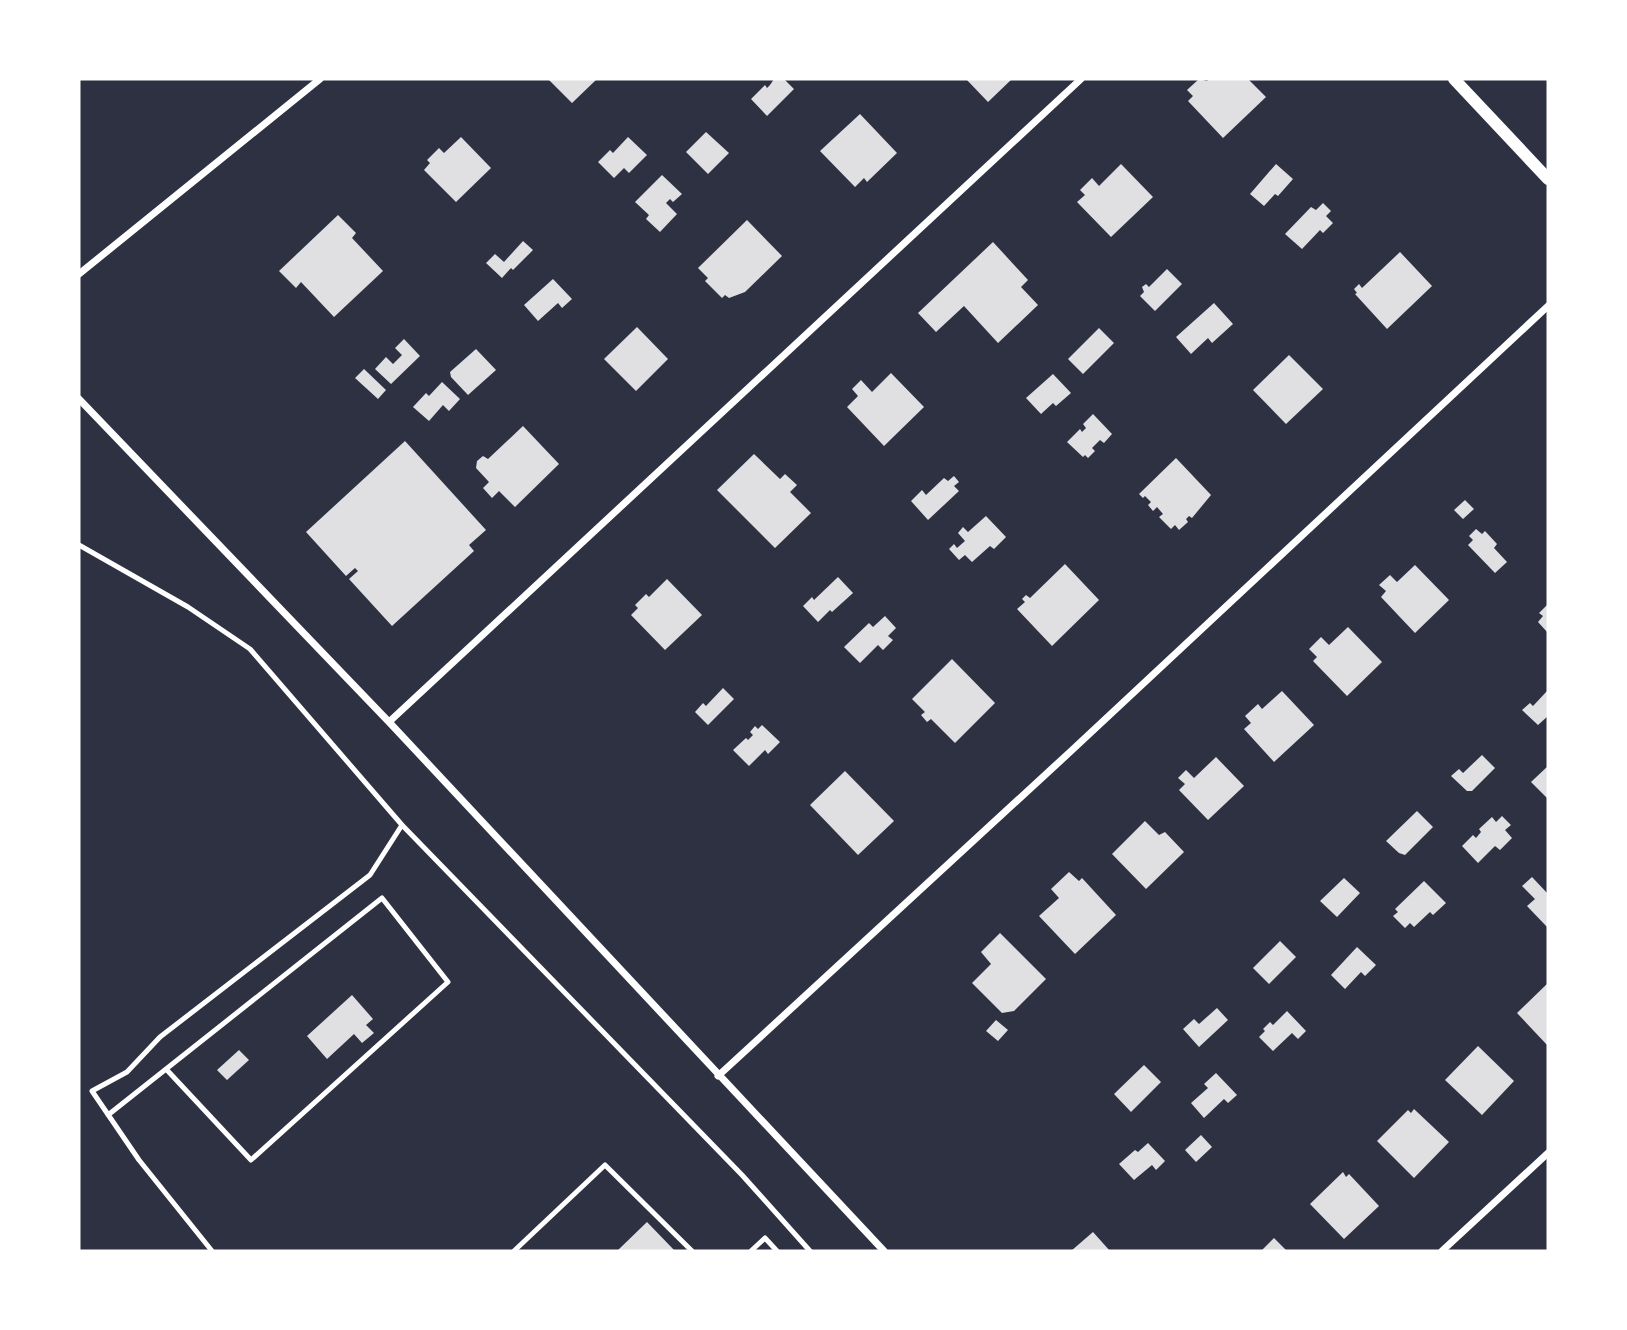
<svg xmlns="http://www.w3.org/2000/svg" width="1627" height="1330" font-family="'Noto Serif',serif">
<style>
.building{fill:#e0e0e3}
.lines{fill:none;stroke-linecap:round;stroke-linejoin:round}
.service{stroke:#fff;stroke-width:5}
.minor{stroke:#fff;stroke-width:7}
.tertiary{stroke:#fff;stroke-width:12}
</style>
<rect width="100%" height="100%" fill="#2d3142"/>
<path class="building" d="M548,79h49l-25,24z
M774,79h10l10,10 -27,27 -16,-17 14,-14 2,3 3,-3z
M966,79h46l-24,23z
M1199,79l8,2 2,-2h39l18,18 -43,41 -35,-37 5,-5 -6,-6z
M860,114l37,39 -30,29 -3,-4 -9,9 -35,-36z
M706,132l23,21 -21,21 -22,-22z
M461,137l30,31 -35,34 -32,-32 6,-7 -3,-3 12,-12 5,5z
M628,137l19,18 -18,18 -5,-5 -10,10 -16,-16 12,-12 3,3z
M1121,164l32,33 -42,40 -34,-35 8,-7 -5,-5 12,-12 7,8z
M1276,164l17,15 -15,17 -3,-2 -11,12 -14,-12z
M662,175l20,19 -9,8 -3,-3 -4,4 11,11 -17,18 -14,-13 3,-4 -14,-13z
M1323,203l8,8 -5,5 7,7 -10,10 -3,-3 -18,19 -17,-15 26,-27 5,3z
M338,215l18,18 -4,5 31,33 -49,46 -33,-35 -5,6 -17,-17z
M747,220l35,36 -37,36 -16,6 -4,-3 -3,3 -17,-17 3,-3 -10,-10z
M523,241l10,9 -20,20 -2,-2 -9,10 -16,-15 9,-9 9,8z
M993,242l35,38 -7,7 17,18 -40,38 -34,-37 -28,26 -18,-19z
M1400,252l32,34 -45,43 -32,-35 2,-1 -3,-4 5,-5 3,4z
M1167,269l15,15 -27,27 -15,-15 4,-4 -2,-5 4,-3 3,3z
M553,279l19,20 -10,9 -4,-5 -20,18 -14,-16z
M1214,303l19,21 -21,19 -4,-5 -17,16 -15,-17z
M637,327l31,32 -32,32 -32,-32z
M1099,328l15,15 -31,31 -15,-15z
M404,339l16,17 -29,28 -16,-15 11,-12 7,7 9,-9 -7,-7z
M476,349l20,21 -28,25 -17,-18 -1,-5z
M1289,355l34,34 -37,35 -33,-34z
M364,369l22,21 -8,9 -23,-21z
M891,373l33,34 -40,39 -37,-39 11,-11 -6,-7 9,-9 11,12z
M1053,374l18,19 -15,13 -3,-3 -12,11 -15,-16z
M442,382l18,17 -11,12 -6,-6 -14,16 -16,-14 13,-14 3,3z
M1093,414l19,20 -8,9 -4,-3 -8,8 3,3 -7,7 -3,-3 -2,2 -16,-15 13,-13 2,3 4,-4 -3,-4z
M523,426l36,38 -44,43 -16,-16 -7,7 -9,-10 6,-6 -13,-14 1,-7 6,-5 5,3z
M405,441l81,89 -17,15 5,6 -82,75 -43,-47 9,-8 -3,-3 -9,8 -40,-44z
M754,454l26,25 5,-5 12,11 -7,7 21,21 -36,35 -58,-58z
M1176,458l35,37 -19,23 -3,-2 -3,3 2,3 -9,8 -4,-5 -4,4 -12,-12 4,-3 -6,-7 -4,4 -5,-6 3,-3 -6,-6 -2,2 -4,-4z
M954,476l5,6 -5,4 5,5 -31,29 -17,-19 11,-11 4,5 18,-17 4,3z
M1465,500l9,9 -11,10 -9,-9z
M986,516l20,21 -12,12 -4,-3 -18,16 -7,-7 -6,5 -10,-11 5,-5 3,4 8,-7 -7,-8 5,-6 5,5z
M1476,529l6,5 3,-3 12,13 -3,4 13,14 -12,11 -27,-28 5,-5 -4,-4z
M1065,564l34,36 -47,46 -35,-37 8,-7 -3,-3 4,-4 4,3z
M1415,565l34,35 -34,33 -34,-36 5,-6 -7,-6 11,-10 7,7z
M838,577l15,16 -21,19 -2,-2 -12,12 -15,-16 9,-9 2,3z
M667,579l35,36 -37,35 -34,-35 7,-7 -3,-3 11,-11 3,3z
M1548,604v29l-10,-11 5,-6 -4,-3z
M885,616l11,12 -8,8 5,4 -10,10 -5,-5 -18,18 -16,-16 25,-24 4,4z
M1348,627l34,35 -35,34 -34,-35 4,-4 -8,-8 12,-12 8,8z
M952,659l43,44 -40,40 -24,-24 -4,3 -6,-7 4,-3 -13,-13z
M723,688l11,11 -26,26 -13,-13 8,-9 3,3z
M1548,690v26l-10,9 -16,-15 8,-7 3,3z
M1282,691l32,34 -40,37 -30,-33 7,-6 -6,-7 13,-12 4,5z
M762,725l18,17 -12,12 -3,-4 -16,16 -16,-16 13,-12 2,2 5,-5 -3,-3 5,-6 3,3z
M1482,755l13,13 -23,23h-5l-16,-15 8,-7 4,4z
M1216,757l28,29 -36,34 -29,-30 6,-6 -7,-6 8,-8 8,8z
M1548,766v33l-17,-17z
M845,771l49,50 -36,34 -48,-50z
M1417,811l16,16 -28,28 -6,-2 -13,-12z
M1502,816l9,9 -6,5 7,8 -12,12 -5,-4 -17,17 -16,-17 11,-11 3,3 5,-6 -2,-3 13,-12 4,5z
M1145,821l14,14 6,-3 19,20 -38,37 -34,-35z
M1069,872l10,9 3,-3 34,37 -41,39 -36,-38 20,-18 -8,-9z
M1532,877l16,17v34l-21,-22 8,-7 -13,-13z
M1344,878l16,15 -23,24 -17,-16z
M1424,881l22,22 -13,12 -3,-3 -16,15 -4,-4 -5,5 -12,-12 5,-4 -3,-3z
M1000,933l46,46 -32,32 -12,2 -30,-30 19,-19 -10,-12z
M1280,941l16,16 -27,27 -16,-16z
M1357,947l19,18 -11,11 -4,-4 -16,17 -14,-14z
M1548,983v63l-31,-33z
M352,995l21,24 -7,6 8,8 -12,10 -8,-9 -27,25 -20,-23z
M1217,1008l11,12 -29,27 -16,-18 11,-10 5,5z
M1287,1011l19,20 -8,8 -6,-6 -19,18 -14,-14 6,-6 -2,-2 7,-7 3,3z
M996,1020l12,10 -10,11 -12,-10z
M1478,1046l36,35 -32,34 -37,-35z
M239,1050l10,10 -22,20 -10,-10z
M1144,1065l17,17 -30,30 -17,-18z
M1216,1073l21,22 -9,8 -4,-4 -20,19 -13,-15 17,-15 -4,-4z
M1414,1109l35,33 -35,36 -37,-37 31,-31 3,3z
M1201,1135l11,12 -16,15 -11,-12z
M1148,1143l17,18 -9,9 -4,-5 -18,15 -15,-16 16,-14 3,2z
M1343,1172l3,5 3,-3 30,32 -35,33 -34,-35z
M647,1222l28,29h-58z
M1093,1232l17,19h-39z
M1274,1238l13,13h-26z"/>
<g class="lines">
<path class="service" d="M79,545l109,62 62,42 152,176 -32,50 -210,162 -33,35 -35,19 47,69 73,91
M402,825l340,350 68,76
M108,1115l274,-217 66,84 -197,178 -85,-91
M514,1251l91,-86 87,86
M751,1251l14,-13 12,13"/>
<path class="minor" d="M79,274l241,-195
M79,399l310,323 495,529
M389,722l692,-643
M718,1076l352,-324 478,-446
M1442,1251l106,-98"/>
<path class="tertiary" d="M1454,79l94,100"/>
</g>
<rect width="1627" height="1330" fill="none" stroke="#ffffff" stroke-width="161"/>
</svg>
